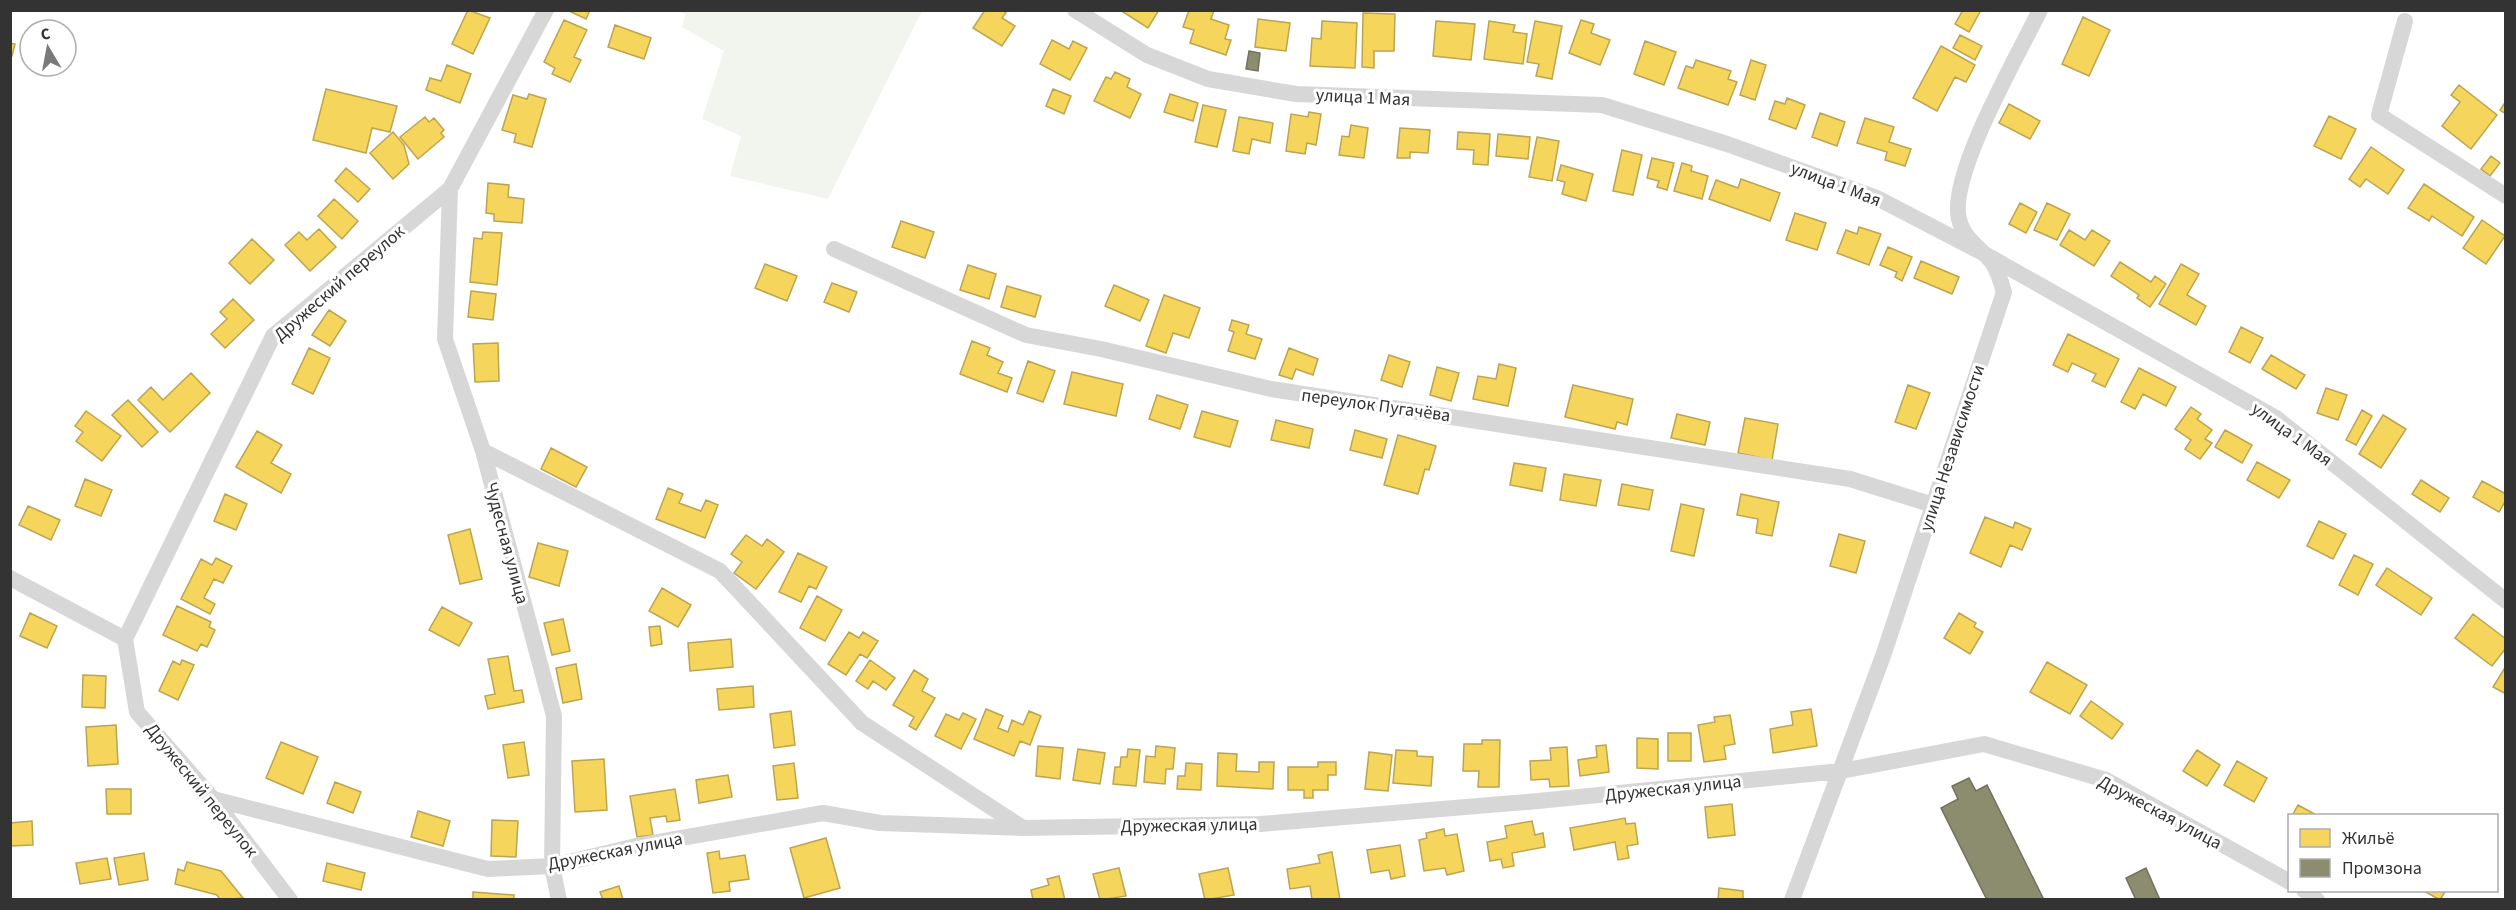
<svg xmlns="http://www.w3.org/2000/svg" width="2516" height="910" font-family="'Source Sans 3',sans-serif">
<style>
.green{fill:#f1f5ed}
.homes{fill:#f6d55c;stroke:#bca450;stroke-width:1.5}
.industry{fill:#8c8c6e;stroke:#71715c;stroke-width:1.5}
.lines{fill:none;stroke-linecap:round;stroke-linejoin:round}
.minor{stroke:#d7d7d7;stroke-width:16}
.labels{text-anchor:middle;stroke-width:6;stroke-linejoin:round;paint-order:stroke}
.street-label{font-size:18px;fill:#333;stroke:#fff}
</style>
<rect width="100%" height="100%" fill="#fff"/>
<path class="green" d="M677,11h245l-94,188 -98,-23 11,-40 -39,-17 22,-68 -42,-24 3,-13z"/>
<path class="homes" d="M468,10l22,8 -17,36 -21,-10z
M567,10h23l-4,9z
M985,10h17l4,3 -4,5 13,8 -13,20 -29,-18z
M1120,10h39l-11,18z
M1189,10h25l-3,9 18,6 -4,14 6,1 -5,15 -36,-12 4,-13 -11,-3z
M1963,10h18l-12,22 -14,-8z
M1363,13l32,1 -1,37h-20v17l-12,-1z
M2083,17l27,13 -21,46 -27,-12z
M1258,19l32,4 -4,28 -31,-4z
M564,20l23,10 -13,27 7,3 -11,22 -18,-8 3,-6 -11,-6z
M1581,20l13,4 -3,9 19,7 -10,25 -31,-12z
M1322,21l35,2 -2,45 -45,-2 2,-28 9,1z
M1436,21l39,3 -4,36 -38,-4z
M1489,21l26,4 -2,7 14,2 -4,30 -39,-5z
M1535,21l27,5 -10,53 -16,-3 3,-12 -12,-2z
M615,25l36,13 -7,21 -36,-12z
M1960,35l22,11 -7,14 -22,-12z
M1052,40l17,9 4,-8 14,7 -17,32 -30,-16z
M1645,41l31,11 -12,33 -30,-11z
M10,43l5,1 -3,12h-2z
M1941,46l34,19 -9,17 -11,-5 -18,34 -24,-13z
M1696,60l35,11 -3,8 9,3 -9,23 -50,-17 8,-22 7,2z
M1751,60l15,5 -11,35 -15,-5z
M447,65l24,9 -11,29 -34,-13 4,-12 11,3z
M1115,72l15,7 -3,8 14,7 -11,24 -36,-17 12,-24 5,2z
M2459,85l38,30 -26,34 -29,-23 18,-24 -9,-7z
M326,89l71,17 -7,26 -18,-4 -6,25 -53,-13z
M1053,89l18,7 -7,18 -18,-8z
M529,94l17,5 -14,48 -18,-5 2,-8 -14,-4 11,-35 14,4z
M1170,94l28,9 -5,18 -29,-9z
M1787,98l18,7 -9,24 -27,-10 6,-18 10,3z
M2506,101v13l-6,-4z
M2009,104l31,17 -10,18 -31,-16z
M1203,105l23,5 -9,37 -22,-5z
M1309,112l12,2 -5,31 -9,-2 -2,11 -19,-3 5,-37 17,3z
M1820,113l25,9 -8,24 -25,-9z
M2329,116l27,13 -15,30 -27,-13z
M425,117l4,5 5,-4 10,12 -3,3 3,4 -26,22 -18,-22z
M1239,117l34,6 -3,20 -18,-4 -3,15 -16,-3z
M1865,118l29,9 -5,15 22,7 -6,17 -20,-6 2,-8 -30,-9z
M1351,125l17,3 -4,30 -25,-3 3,-19 7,1z
M1400,128l30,2 -2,23 -18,-1v6h-13z
M393,132l11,13 5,19 -16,15 -23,-26z
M1458,132l32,2 -2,31 -15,-1 1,-14 -17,-1z
M1498,134l32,3 -2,22 -32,-3z
M1537,137l22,4 -7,40 -23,-4z
M2371,147l33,23 -16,24 -22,-15 -6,8 -11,-8z
M1622,150l20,5 -9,40 -20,-4z
M2491,156l9,7 -10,13 -9,-7z
M1652,158l22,5 -7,27 -10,-3 2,-6 -12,-3z
M1682,163l10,3 -1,5 17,5 -6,23 -28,-8z
M1561,165l32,9 -7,27 -24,-7 3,-12 -8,-2z
M346,168l24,21 -12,13 -23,-21z
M1741,179l39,14 -10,28 -61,-22 7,-19 22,8z
M488,183l21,2 -1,12 16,2 -2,24 -28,-2v-7l-8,-1z
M2424,184l50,33 -12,19 -30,-20 -3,5 -21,-13z
M334,199l24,22 -16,18 -24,-23z
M2020,203l17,9 -11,21 -17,-9z
M2047,203l23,11 -13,26 -23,-10z
M1795,213l31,10 -9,27 -31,-10z
M2482,220l23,16 -19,28 -23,-16z
M901,221l33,11 -9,26 -33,-11z
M1859,227l22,7 -12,31 -32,-12 9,-23 11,4z
M319,229l17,18 -26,24 -25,-26 14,-13 8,8z
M2069,230l16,10 7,-10 18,11 -16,25 -34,-21z
M483,232l19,1 -5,52 -27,-3 4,-44 8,1z
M252,239l22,21 -24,24 -21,-21z
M1888,247l24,10 -10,24 -7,-4 2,-5 -17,-7z
M1921,261l38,16 -7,17 -38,-16z
M2120,262l31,20 4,-6 11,8 -16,23 -13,-9 2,-3 -28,-19z
M765,264l32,12 -10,25 -32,-13z
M2181,264l18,10 -12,21 19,11 -10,19 -37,-21z
M968,265l28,9 -7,25 -29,-9z
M832,283l25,9 -8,20 -25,-10z
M1114,285l35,15 -9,21 -35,-15z
M1007,286l34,10 -6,21 -34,-10z
M471,291l25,3 -3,26 -25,-3z
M1164,295l36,13 -11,30 -16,-5 -7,20 -20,-7z
M233,299l21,21 -29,28 -14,-14 16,-15 -7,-7z
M329,310l17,11 -16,25 -18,-11z
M1232,320l17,5 -3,9 16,5 -7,20 -27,-8 6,-19 -5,-2z
M2241,327l22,11 -13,25 -21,-11z
M2068,334l51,25 -14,28 -13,-6 4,-7 -24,-11 -4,9 -15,-7z
M972,341l18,7 -3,7 16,7 -5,11 14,5 -5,14 -47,-18z
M498,343l1,38 -24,1 -2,-38z
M309,348l21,10 -17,36 -21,-10z
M1289,348l29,11 -5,16 -17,-6 -4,10 -13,-4z
M1389,355l21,7 -8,25 -21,-7z
M2271,355l34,20 -9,14 -34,-20z
M1028,361l27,10 -12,31 -26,-9z
M1499,364l17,4 -8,38 -35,-7 5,-23 18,3z
M1437,367l22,6 -8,28 -21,-6z
M2139,368l37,19 -10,19 -23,-12 -8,15 -14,-7z
M1072,372l51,12 -7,32 -52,-12z
M191,373l19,20 -40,39 -32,-32 13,-13 12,13z
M1573,385l60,14 -6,26 -10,-3 -2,7 -50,-12z
M1908,385l22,8 -14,36 -21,-7z
M2326,388l21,7 -9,25 -21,-7z
M1157,395l31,10 -8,24 -31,-10z
M128,400l30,32 -16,15 -30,-32z
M2191,407l10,7 -4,5 15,11 -7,9 7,4 -12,16 -15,-10 6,-9 -16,-11z
M2362,410l10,6 -16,29 -10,-5z
M86,411l35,25 -19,25 -26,-20 7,-9 -8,-6z
M1202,411l36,10 -8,26 -36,-10z
M1677,414l33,8 -5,23 -34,-7z
M2383,415l23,14 -25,39 -22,-14z
M1745,418l33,6 -6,36 -34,-7z
M1276,420l37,9 -4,19 -38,-8z
M1355,430l32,9 -5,19 -32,-8z
M2225,430l27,15 -10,18 -27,-16z
M257,431l25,14 -11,18 20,11 -10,19 -45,-26z
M1398,435l38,11 -7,24 -4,-1 -7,25 -34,-9z
M551,448l36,19 -11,20 -35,-18z
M2257,462l33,18 -11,18 -32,-18z
M1514,463l32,5 -4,23 -32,-6z
M1564,474l37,6 -5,26 -36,-6z
M85,479l27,11 -11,26 -26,-10z
M2421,480l28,18 -9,14 -28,-18z
M2482,481l24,13v6l-7,12 -26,-15z
M1622,484l31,6 -4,20 -31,-5z
M668,488l15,6 -4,9 22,8 5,-11 12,5 -13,33 -49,-19z
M225,494l22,10 -11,26 -22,-9z
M1741,494l38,8 -7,34 -16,-3 2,-14 -21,-4z
M1681,504l23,5 -10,47 -23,-5z
M28,506l32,14 -9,20 -32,-15z
M1985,517l28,11 2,-6 16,7 -9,21 -12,-5 -9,22 -31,-14z
M2319,521l27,13 -13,25 -26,-13z
M470,529l12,50 -22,5 -12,-49z
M1839,534l26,7 -9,32 -26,-7z
M746,535l16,11 5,-7 17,13 -28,37 -22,-16 8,-11 -11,-8z
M538,543l30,8 -9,35 -30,-9z
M798,553l29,14 -11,22 -7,-3 -8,16 -22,-10z
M2354,555l19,9 -15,31 -19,-10z
M216,558l16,8 -9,17 -9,-4 -10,19 11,6 -5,10 -29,-15 20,-40 11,6z
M2387,568l45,30 -11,17 -45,-30z
M662,588l29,17 -13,22 -29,-16z
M817,596l25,14 -17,31 -25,-13z
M177,606l34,16 -2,5 6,3 -8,17 -6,-3 -4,7 -34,-16z
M442,607l30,16 -13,23 -30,-16z
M30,613l27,13 -10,22 -27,-12z
M1959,613l17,10 -2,4 9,5 -13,22 -26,-16z
M2473,614l33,25v9l-14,18 -37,-28z
M563,619l7,32 -18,4 -8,-32z
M660,626l2,18 -11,2 -2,-19z
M849,632l10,6 4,-6 15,9 -11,17 -7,-4 -14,21 -18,-11z
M731,639l2,28 -43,4 -2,-28z
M508,656l6,35 8,-1 2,12 -36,7 -3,-13 10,-2 -7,-35z
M182,660l12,5 -16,35 -19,-9 14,-30 7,4z
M870,660l25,18 -9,12 -13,-9 -5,8 -12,-8z
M2047,662l40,23 -17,29 -40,-22z
M576,664l6,35 -19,4 -7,-35z
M2506,666v28l-13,-7z
M914,670l14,9 -6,12 13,7 -19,32 -7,-4 5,-9 -21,-12z
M83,675l23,1 -1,32 -23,-1z
M753,686l1,21 -35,3 -2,-21z
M2091,701l32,23 -11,15 -32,-23z
M986,709l17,7 -5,12 10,4 4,-12 11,5 6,-14 12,5 -11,29 -10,-4 -6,15 -40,-17z
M1811,709l6,37 -44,7 -3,-24 23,-4 -2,-13z
M791,711l4,34 -21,3 -4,-34z
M963,713l13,6 -15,30 -26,-13 11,-22 13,6z
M1730,715l5,29 -11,2 2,13 -22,3 -6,-37 17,-3 -1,-5z
M116,725l2,39 -30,2 -2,-39z
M1668,733h23v28h-23z
M1637,738l21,1v30l-21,-1z
M1482,740h18l-1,47h-21l1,-16h-16l1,-27h18z
M281,742l37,15 -15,37 -37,-16z
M524,742l5,33 -21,3 -5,-33z
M1606,745l3,27 -29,4 -2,-16 19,-3 -1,-11z
M1038,746l25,2 -3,31 -24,-3z
M1156,746l19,2 -2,21h-7l-1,15 -21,-2 2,-26 9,1z
M1567,747l2,39 -19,1 -1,-8 -18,1 -1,-19 21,-1 -1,-12z
M1078,749l27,4 -5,31 -27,-4z
M1128,749l12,1 -4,36 -23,-2 2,-17h5l1,-10h6z
M1396,750l21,1v5l16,1 -2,29 -38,-3z
M2197,750l23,15 -13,21 -24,-15z
M1369,752l23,3 -4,36 -23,-2z
M1218,753l19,1 -1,17 23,1v-10h15l-1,27 -56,-3z
M604,759l3,51 -32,2 -3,-51z
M2237,761l30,17 -13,24 -30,-17z
M1318,762h18v13h-8v15h-15v8h-9v-8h-16v-23h30z
M794,763l4,35 -21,2 -4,-34z
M1186,763l16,1 -1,26 -24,-1 1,-13h7z
M728,775l4,22 -33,6 -3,-23z
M335,782l26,10 -8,21 -26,-10z
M106,789h25v25h-24z
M675,789l5,31 -13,2 -1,-6 -16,2 3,17 -16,2 -7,-41z
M1732,804l3,31 -27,3 -3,-31z
M2298,805l20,11h-26z
M418,811l32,10 -7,25 -32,-9z
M1625,818l1,6 9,-1 3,21 -11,2 2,12 -11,2 -3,-18 -41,8 -4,-22z
M492,820l26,1 -2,36 -25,-1z
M32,821l1,24 -23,1v-23z
M1532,821l3,14 8,-2 2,14 -33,6 2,13 -11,2 -2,-9 -11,2 -3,-19 20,-4 -2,-12z
M1444,829l1,7 12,-2 7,37 -17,4 -2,-7 -21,3 -5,-31 8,-2 -1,-5z
M826,838l14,50 -36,10 -14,-50z
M1400,845l5,31 -14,3 -2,-9 -18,3 -4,-23z
M719,851l1,8 25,-4 4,24 -20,3 1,9 -17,2 -6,-40z
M1332,852l8,48h-28l-2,-14 -20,3 -3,-20 33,-6 -2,-8z
M144,853l4,27 -29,5 -5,-27z
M107,858l4,21 -31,5 -4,-21z
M187,862l34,9 22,27 -23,2 -3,-5 -42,-11 3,-15 6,2z
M327,863l38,10 -4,17 -38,-9z
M1119,868l7,28 -26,4 -7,-26z
M1228,868l6,27 -29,5 -6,-26z
M1059,876l6,24h-32l-2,-10 18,-5 -2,-6z
M619,886l4,14h-20l-3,-8z
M1719,888l24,3v9h-25z
M2422,890h24l-6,10z
M473,892l41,3v5h-41z"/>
<path class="industry" d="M1249,51l11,2 -2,18 -12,-2z
M1969,778l7,13 11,-6 57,115h-57l-46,-92 17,-9 -6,-13z
M2146,868l14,32h-24l-10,-22z"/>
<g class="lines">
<path class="minor" d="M1075,10l72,45 61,24 88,15 306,11 125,39 150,54 104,54 295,166 230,183
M2405,21l-26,94 127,81
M450,189l-5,150 38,112 71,265 -2,150 7,34
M834,249l192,86 75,14 170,40 579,90 83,26
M483,451l237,120 142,152 161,105 238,-4 277,-23 303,-30 143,-27 122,36 184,102
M10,578l115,61 12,73 76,87 77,101
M125,639l148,-303 177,-147 96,-179
M213,799l275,70 64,-3 84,-20 187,-33 57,10 142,5
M2304,890l13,10
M1792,900l91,-244 121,-364c-3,-10 -6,-21 -12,-30 -12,-14 -29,-24 -33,-43 -11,-44 60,-165 81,-209"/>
</g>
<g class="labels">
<g class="street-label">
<text transform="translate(1363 97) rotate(3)" y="6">улица 1 Мая</text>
<text transform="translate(1836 184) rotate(21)" y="6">улица 1 Мая</text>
<text transform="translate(339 283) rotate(-41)" y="6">Дружеский переулок</text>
<text transform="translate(1376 405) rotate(8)" y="6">переулок Пугачёва</text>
<text transform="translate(2292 434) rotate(36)" y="6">улица 1 Мая</text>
<text transform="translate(1952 448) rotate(-72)" y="6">улица Независимости</text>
<text transform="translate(507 543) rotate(75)" y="6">Чудесная улица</text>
<text transform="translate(1673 788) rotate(-6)" y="6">Дружеская улица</text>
<text transform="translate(202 790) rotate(51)" y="6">Дружеский переулок</text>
<text transform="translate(2160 812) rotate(28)" y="6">Дружеская улица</text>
<text transform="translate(1189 825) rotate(-1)" y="6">Дружеская улица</text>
<text transform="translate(615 851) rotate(-11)" y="6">Дружеская улица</text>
</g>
</g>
<rect width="2516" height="910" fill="none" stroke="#333333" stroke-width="24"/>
<rect x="2288" y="814" width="210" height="78" fill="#ffffff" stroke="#adadad" stroke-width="1.5"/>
<rect x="2300" y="829" width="30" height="18" fill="#f6d55c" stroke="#adadad" stroke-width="1.5"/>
<text x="2342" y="844" font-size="18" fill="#333333">Жильё</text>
<rect x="2300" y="859" width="30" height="18" fill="#8c8c6e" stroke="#adadad" stroke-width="1.5"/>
<text x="2342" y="874" font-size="18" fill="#333333">Промзона</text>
<g transform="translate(48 48) rotate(350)"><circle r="28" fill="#ffffff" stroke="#adadad" stroke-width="1.5"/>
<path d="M0-4.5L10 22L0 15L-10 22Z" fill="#7a7a7a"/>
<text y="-9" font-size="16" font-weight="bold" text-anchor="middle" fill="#333333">С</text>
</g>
</svg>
